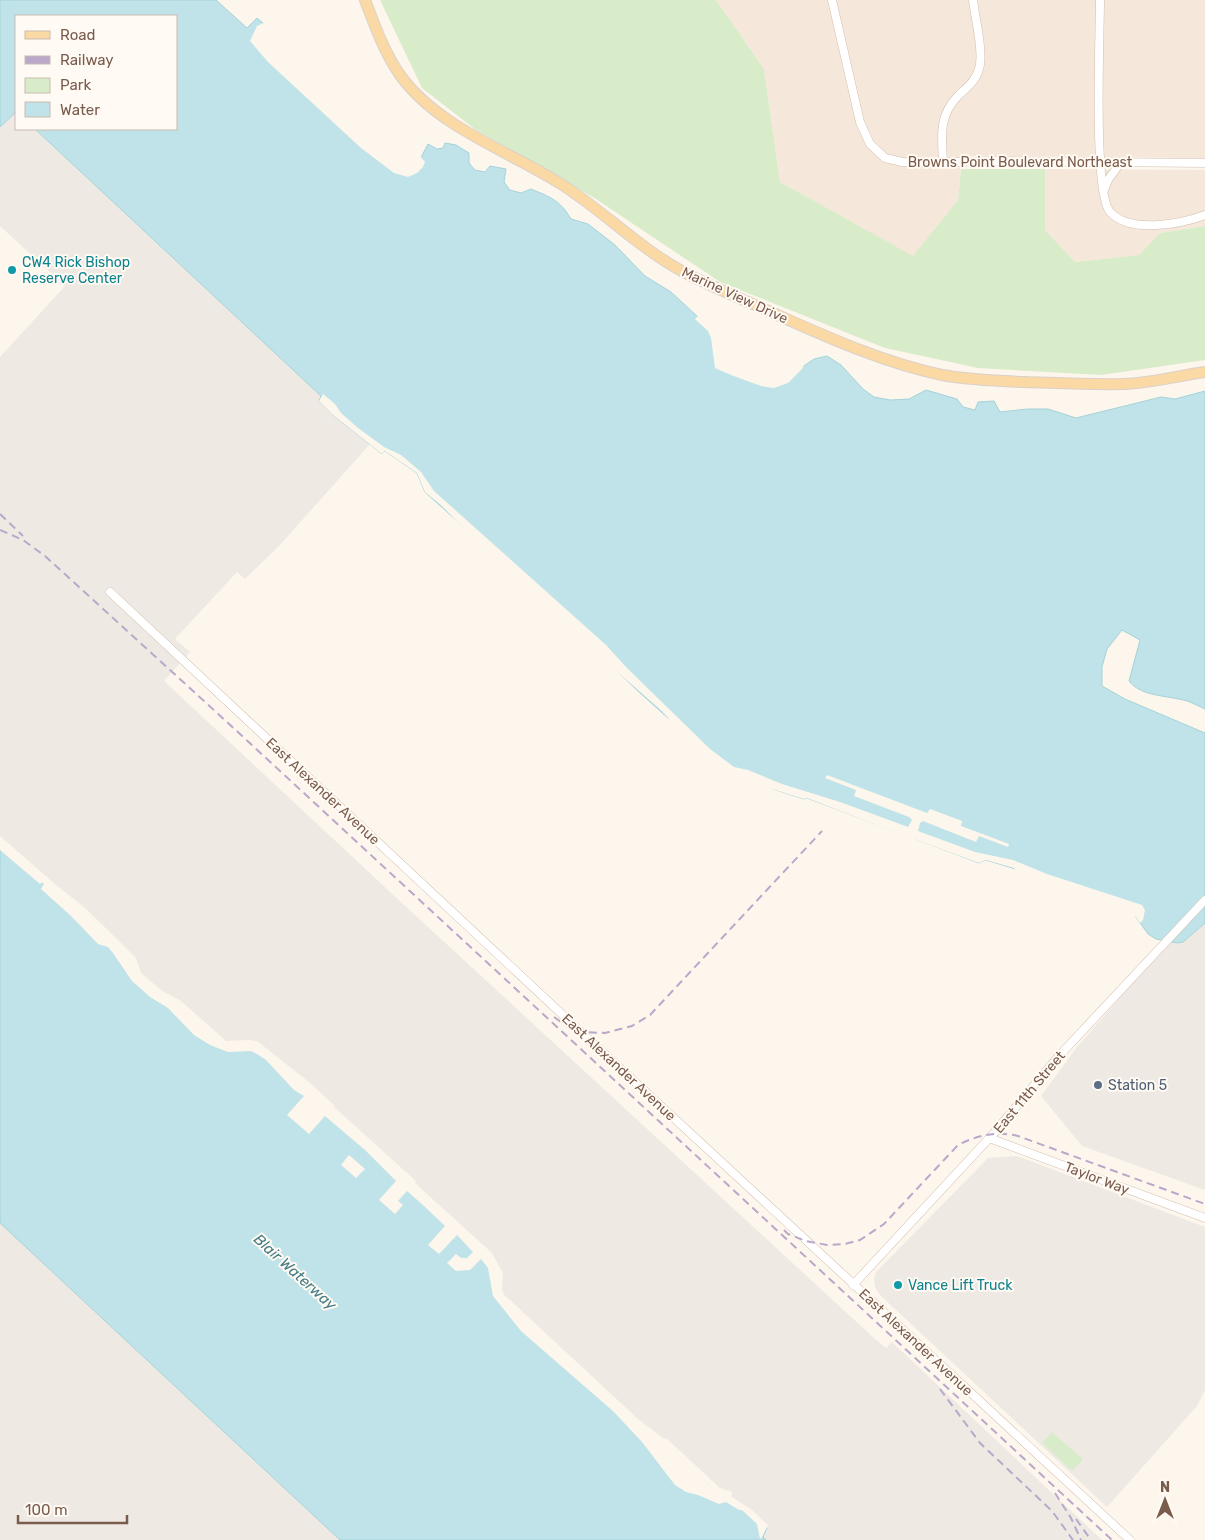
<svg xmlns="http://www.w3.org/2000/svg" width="1205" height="1540" font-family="Rubik,sans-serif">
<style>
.residential{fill:#f5e8da}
.industrial{fill:#efe9e4}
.green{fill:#d8ecc9}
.water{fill:#bfe3e8;stroke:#a5d3da}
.pier{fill:#fdf6ec}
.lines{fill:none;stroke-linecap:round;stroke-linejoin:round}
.minor-casing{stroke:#d1beb0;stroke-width:9}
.major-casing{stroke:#dad1cd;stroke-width:12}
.minor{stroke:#fff;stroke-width:8}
.major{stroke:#fbd9a5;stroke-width:10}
.rail{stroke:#b9a8c9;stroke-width:2;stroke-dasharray:8 5;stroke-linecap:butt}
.culture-dot{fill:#0f9aa8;stroke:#fffaf3;stroke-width:2}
.service-dot{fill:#5c6f8a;stroke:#fffaf3;stroke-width:2}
.labels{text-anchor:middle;stroke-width:4;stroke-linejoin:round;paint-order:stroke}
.street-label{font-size:14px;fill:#7a5c4d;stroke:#fffaf3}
.culture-label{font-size:14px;fill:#0d838f;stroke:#fffaf3;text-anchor:start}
.service-label{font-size:14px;fill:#4e5e75;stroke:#fffaf3;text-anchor:start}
.water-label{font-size:15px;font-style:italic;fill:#437c86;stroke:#fffaf3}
</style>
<rect width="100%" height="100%" fill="#fdf6ec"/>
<path class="residential" d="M716,0h489v158l-243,-2 -4,44 -45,57 -133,-75 -16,-113z
M1045,169l160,1v56l-45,7 -21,22 -64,7 -30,-32z"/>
<path class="industrial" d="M16,112v17h48l306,315 -90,101 -35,34 -8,-7 -62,67 15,13 -26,29 238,222 473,436 11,9 6,-6 210,198h-336l-35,-41 1,-7 -12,-4 -54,-50 -2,1 -26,-20 -139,-129 -274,-247 -64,-50 -161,-155v-481l65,-71 -65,-60v-99z
M1205,923v267l-123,-44 -41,-50 36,-49 55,-63 40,-42 5,1z
M1017,1156l188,71v163l-8,16 -90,101 -228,-213 -4,-7 -1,-8 2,-7 112,-114z
M0,1223l320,298 20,19h-340z"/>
<path class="green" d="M380,0h336l48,69 16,113 133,74 45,-56 3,-31h84v61l30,32 64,-7 21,-22 45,-7v134l-104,15 -123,-7 -93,-20 -165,-66 -124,-83 -120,-69 -54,-42z
M1052,1432l31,27 -11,12 -30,-28z"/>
<path class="water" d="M0,0h216l31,28 10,-10 6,5 -4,5 1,12 107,100 36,25h14l11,-21 9,5 6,-1 2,-5 11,2 13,8v10l6,7 10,2 5,-6 16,3 -2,13 6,8 11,3 10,-4c19,8 29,11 40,30l17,5 27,21 30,31 26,16 41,38 7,31 6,8 43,15 13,-2 33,-23 13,-3 14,9 22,24 11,8 16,3 19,-1 17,-9 31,9 6,8 12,3 3,-8 16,-1 6,11 27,-3h21l28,9 85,-21 14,2 30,-8v318c-5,-2 -10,-5 -15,-7 -19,-7 -48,-4 -61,-21l11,-41 -18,-10 -15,19 -5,18v19l23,13 80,34v190l-22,19 -6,1 -21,-4 -8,-5 -15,-21 -114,-43 -33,-10 -7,3 -172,-65 -3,1 -28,-9 -59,-28 -78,-70 -28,-27 -15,-19 -171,-154 -8,-19 -32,-22 -3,3 -50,-40 -13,-13 2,-5 -286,-267h141v-113h-160v96l-16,15z
M0,839l139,135 86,69 28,-1 209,186 38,56 4,16 173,166 54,33 36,29 -4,9 3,3h-426l-340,-317z"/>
<path class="pier" d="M263,23l-2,12 1,4 37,36 37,30 40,39 26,18 7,2 6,-2 4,-7 6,7 -2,5 -6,6 -9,4 -14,-4 -33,-25 -93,-86 -18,-21 7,-15z
M699,315l15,14 6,15 1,16 5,7 42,15 12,-2 26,-18 -4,7 -14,14 -14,5 -13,-2 -30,-11 -16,-7 -4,-30 -3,-7 -13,-12z
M323,394l12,10 6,9 17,15 26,19 17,8 20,17 13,19 172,154 20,22 84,82 24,18 14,3 34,14 58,18 68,25 4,-7 -3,-3 -55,-21 2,-6 -31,-12 2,-3 100,38 3,-4 32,12 -1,5 48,18 -1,3 -29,-11 -3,6 -53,-21 -3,2 -2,8 57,21 38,8 34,14 95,31 3,5 -2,10 -3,3 -4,-6 -4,-2 -76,-26 -39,-17 -3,-4 -28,-8 -7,3 -65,-24 -1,2 -8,-3v-2l-98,-38 -3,1 -83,-26 -6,-10 -35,-31 -18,-21 -65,-57 -3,-6 -97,-86 -56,-57 -16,-13 -8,-19 -32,-22 -3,3 -50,-40 -13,-13z
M0,836l56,49 28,22 31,30 21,21 5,15 21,18 19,10 45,40 23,-1 8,1 53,42 25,23 -1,1 82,74 -1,2 77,70 11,20 -1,17 4,9 154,143 19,23 30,20 23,12 20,13 16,15 -6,12 -2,2 -3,-15 -15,-14h-3l-13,-8 -7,2 -21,-9 -12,-3 -11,-7 -33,-43 -28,-30 -93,-81 -28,-35 -5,-28 -7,-9 -11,11 -14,1 -9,-8 9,-9 5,4h6l6,-6 -16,-17 -18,19 -11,-9 17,-19 -21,-20 -17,-15 -9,10 5,4 -8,9 -16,-14 17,-19 -31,-31 -40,-34 -16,18 -22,-19 17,-19 -10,-6 -28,-30 -9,-6 -6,-3 -23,1 -18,-7 -16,-10 -26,-27 -18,-11 -18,-16 -19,-28 -5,-6 -10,-3 -27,-28 -30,-27 3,-5 -2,-2 -2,2 -40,-34z
M349,1155l16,14 -9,9 -15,-13z"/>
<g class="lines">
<g class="minor-casing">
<path id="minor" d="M832,0l28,122 10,22 15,14 17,4 17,1 78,-2 208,2
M1100,0c0,34 -7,192 10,212 20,22 71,12 95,3
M943,162c-1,-25 -5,-46 15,-66 8,-8 18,-15 21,-27 5,-16 -4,-51 -6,-69
M1104,190l4,-10 13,-18
M110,592l471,440 549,508
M989,1138l216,80
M853,1285l141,-152 64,-76 147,-157"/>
</g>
<g class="major-casing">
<path id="major" d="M365,0c10,26 19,52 35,75 37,52 109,76 161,109 41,26 76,62 119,86 29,16 62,29 93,43 54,24 111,50 169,62 28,5 56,6 83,7 32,1 65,3 98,2 27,-1 55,-8 82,-12"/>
</g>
<use href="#minor" class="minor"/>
<use href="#major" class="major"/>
<path class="rail" d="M0,514l23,22
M0,530l23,10 22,16 182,166 885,818
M554,1017l14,10 13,5 24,1 27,-7 18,-11 172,-184
M784,1230l4,4 18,7 21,4 18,-1 15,-4 24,-16 74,-79c20,-10 38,-14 60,-9l187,68
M940,1389l40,54 72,68 21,29
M1055,1493l16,25 10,22
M1076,1519l15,21"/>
</g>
<g class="culture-dot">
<circle cx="12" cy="270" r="5"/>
<circle cx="898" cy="1285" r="5"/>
</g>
<circle class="service-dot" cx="1098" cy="1085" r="5"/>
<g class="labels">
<g class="street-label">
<text x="1020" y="167">Browns Point Boulevard Northeast</text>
<text transform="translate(735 295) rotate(25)" y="5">Marine View Drive</text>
<text transform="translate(323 791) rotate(43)" y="5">East Alexander Avenue</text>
<text transform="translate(619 1067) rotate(43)" y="5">East Alexander Avenue</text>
<text transform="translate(1029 1092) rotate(-50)" y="5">East 11th Street</text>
<text transform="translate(1097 1178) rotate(21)" y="5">Taylor Way</text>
<text transform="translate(916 1342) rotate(43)" y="5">East Alexander Avenue</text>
</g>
<g class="culture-label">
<text x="22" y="267">CW4 Rick Bishop<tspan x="22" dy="16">Reserve Center</tspan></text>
<text x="908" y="1290">Vance Lift Truck</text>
</g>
<g class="service-label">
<text x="1108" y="1090">Station 5</text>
</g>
<g class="water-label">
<text transform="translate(295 1272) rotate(42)" y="5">Blair Waterway</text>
</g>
</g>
<rect x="15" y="15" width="162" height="115" fill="#fffaf3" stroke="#cabbb1"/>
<rect x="25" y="31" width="25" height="8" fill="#fbd9a5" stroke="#cabbb1"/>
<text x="60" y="40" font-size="15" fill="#7a5c4d">Road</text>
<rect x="25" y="56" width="25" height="8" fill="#b9a8c9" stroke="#cabbb1"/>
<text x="60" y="65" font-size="15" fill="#7a5c4d">Railway</text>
<rect x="25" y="78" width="25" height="15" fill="#d8ecc9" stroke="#cabbb1"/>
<text x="60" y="90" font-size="15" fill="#7a5c4d">Park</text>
<rect x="25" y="102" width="25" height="15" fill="#bfe3e8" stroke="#cabbb1"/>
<text x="60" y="115" font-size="15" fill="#7a5c4d">Water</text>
<g transform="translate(1165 1500)" stroke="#fffaf3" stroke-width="4" paint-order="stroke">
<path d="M0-4L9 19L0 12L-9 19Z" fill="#7a5c4d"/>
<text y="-8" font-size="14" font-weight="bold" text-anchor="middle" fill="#7a5c4d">N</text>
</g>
<path d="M18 1515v8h109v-8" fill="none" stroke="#7a5c4d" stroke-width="2.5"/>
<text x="25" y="1515" font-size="15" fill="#7a5c4d" stroke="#fffaf3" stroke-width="4" paint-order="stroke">100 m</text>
</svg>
